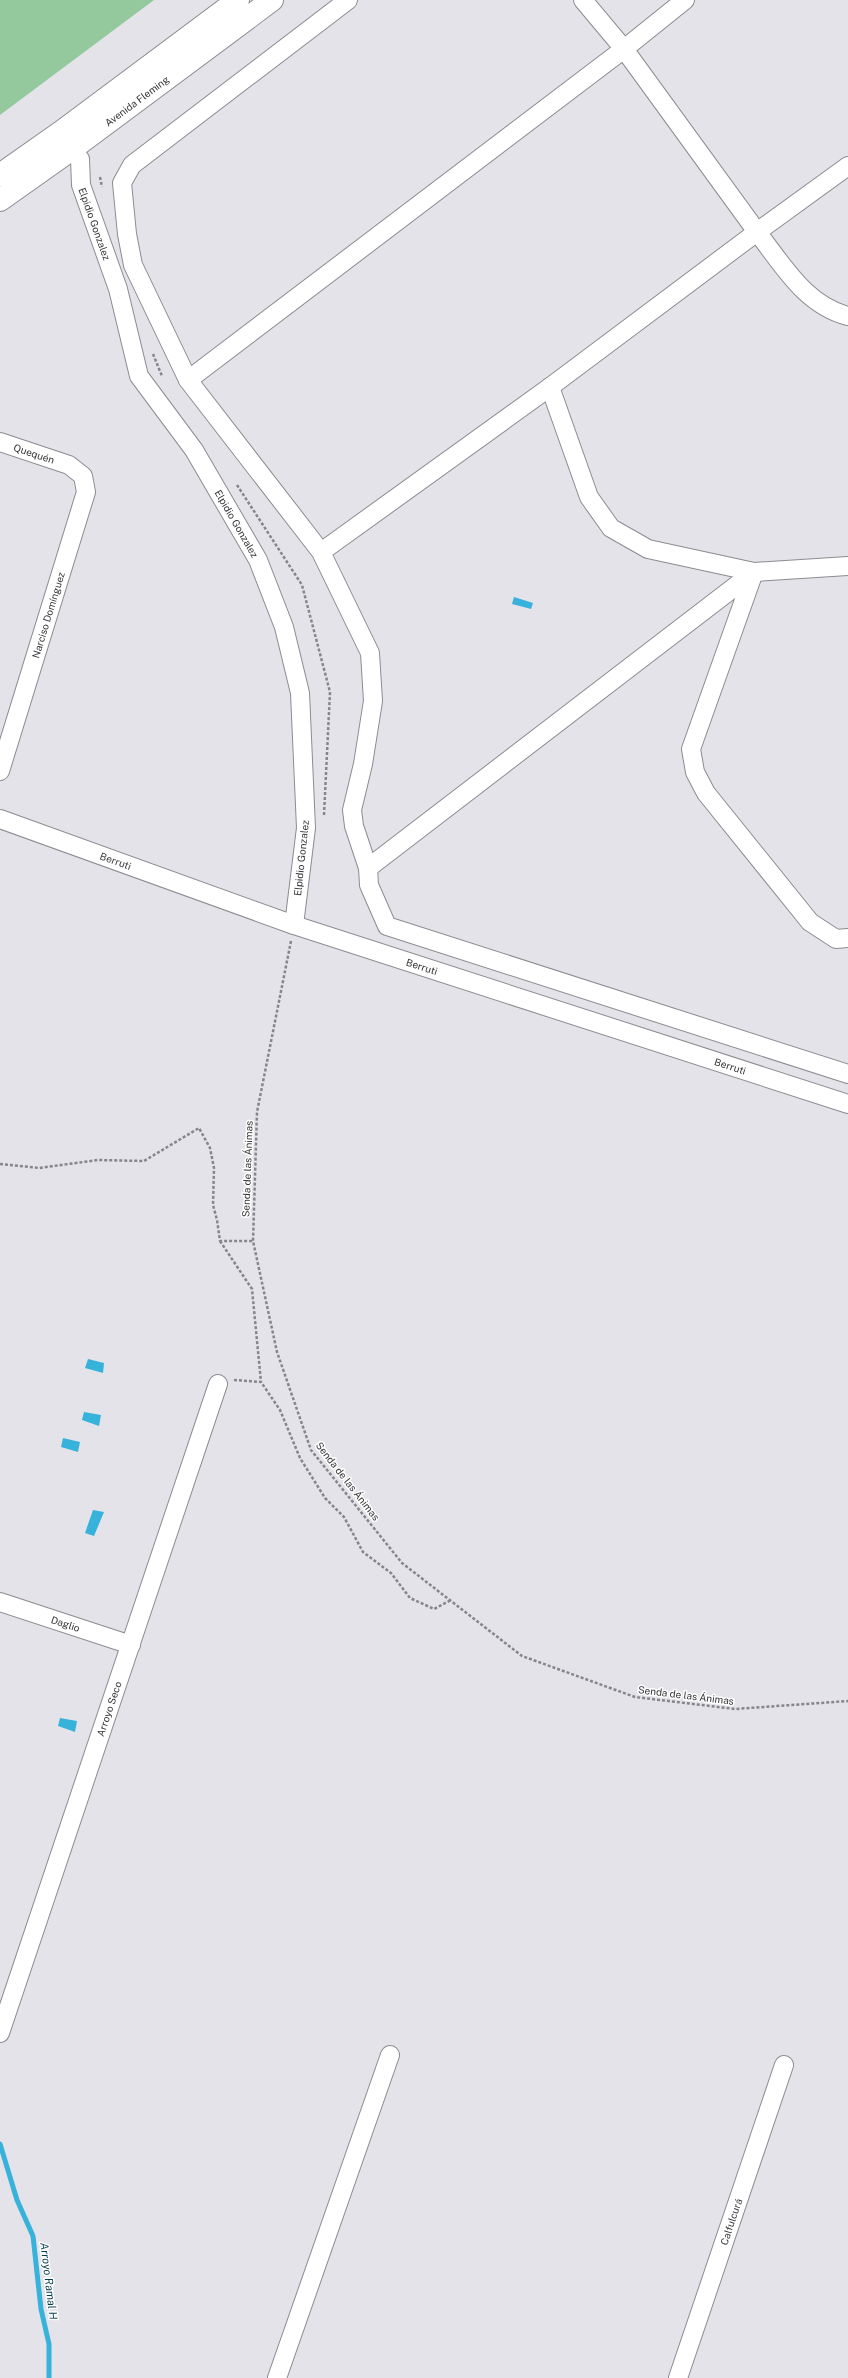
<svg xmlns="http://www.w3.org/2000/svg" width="848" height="2378" font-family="'Public Sans',sans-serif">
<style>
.green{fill:#93c99d}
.water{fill:#37b2db}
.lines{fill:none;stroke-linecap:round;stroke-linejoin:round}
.stream{stroke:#37b2db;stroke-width:5}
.minor-casing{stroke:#8d8b91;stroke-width:20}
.secondary-casing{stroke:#8d8b91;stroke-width:24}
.path{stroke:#87858a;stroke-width:2.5;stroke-dasharray:3 2;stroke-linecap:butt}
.minor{stroke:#fff;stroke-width:18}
.secondary{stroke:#fff;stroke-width:22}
.labels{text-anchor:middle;stroke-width:3;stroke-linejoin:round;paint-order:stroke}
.street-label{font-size:10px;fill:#353437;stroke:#fff}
.water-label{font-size:11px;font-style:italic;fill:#063d4e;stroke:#fff}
</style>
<rect width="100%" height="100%" fill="#e5e3ea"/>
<path class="green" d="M0,0h154l-154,115z"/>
<path class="water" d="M514,597l19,6 -2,6 -19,-5z
M88,1359l16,4 -1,10 -18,-5z
M84,1412l17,3 -2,11 -17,-6z
M63,1438l17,4 -2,10 -17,-5z
M93,1510l11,2 -10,24 -9,-3z
M60,1718l17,3 -2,11 -17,-6z"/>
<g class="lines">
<path class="stream" d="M0,2144l17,56 16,36 8,73 8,35v34"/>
<g class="minor-casing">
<g id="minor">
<path d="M583,0l41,49 61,-49"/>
<path id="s1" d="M72,149l8,10 1,26 37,104 21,87 55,74 64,110 26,67 16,66 6,135 -12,97"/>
<path d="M848,166l-91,66c26,33 48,73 91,84"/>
<path d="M188,380l-55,-115 -6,-31 -5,-51 10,-18 216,-165"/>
<path d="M550,387l39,110 22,31 37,21 106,23 94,-6"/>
<path id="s2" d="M0,442l69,23 14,11 3,16 -86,279"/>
<path d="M321,552l229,-165 207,-155 -133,-183 -436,331 133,172 49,101 3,48 -10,63 -11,46 2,16 14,42"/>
<path id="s3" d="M0,819l294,106 554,179"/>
<path d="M848,938l-12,1 -26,-17 -104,-129 -11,-21 -4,-23 63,-177 -386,296 1,17 18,41 461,148"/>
<path id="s4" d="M0,1602l131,43"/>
<path id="s5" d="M0,2033l218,-649"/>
<path d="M277,2378l113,-323"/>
<path id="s6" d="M678,2378l106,-313"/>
</g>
</g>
<g class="secondary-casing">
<g id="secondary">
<path d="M0,175l61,-43 177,-132"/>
<path id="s7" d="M0,200l72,-51 200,-149"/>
</g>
</g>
<path class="path" d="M100,177l2,10
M153,354l9,22
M237,485l65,100 28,107 -6,123
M291,941l-34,171 -4,129 24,111 34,98 91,113 120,93 113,41 100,12 113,-8
M0,1164l39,4 59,-8 46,1 55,-33 11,20 4,20 -1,37 4,15 3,21h33
M220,1241l32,48 9,93
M234,1380l27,2 19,28 20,48 25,40 19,19 19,35 28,21 19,25 24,11 17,-9"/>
<use href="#minor" class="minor"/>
<use href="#secondary" class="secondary"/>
</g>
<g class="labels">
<g class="street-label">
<text dy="4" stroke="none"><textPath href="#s7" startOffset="169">Avenida Fleming</textPath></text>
<text dy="4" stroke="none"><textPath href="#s1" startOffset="80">Elpidio Gonzalez</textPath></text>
<text dy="4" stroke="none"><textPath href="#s2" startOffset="36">Quequén</textPath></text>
<text dy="4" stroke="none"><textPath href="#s1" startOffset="416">Elpidio Gonzalez</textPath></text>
<text transform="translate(48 615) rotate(-73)" y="4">Narciso Domínguez</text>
<text transform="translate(301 858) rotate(-84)" y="4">Elpidio Gonzalez</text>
<text dy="4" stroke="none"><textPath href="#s3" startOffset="123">Berruti</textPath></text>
<text dy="4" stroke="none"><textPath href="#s3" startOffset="447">Berruti</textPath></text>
<text dy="4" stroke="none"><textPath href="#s3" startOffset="771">Berruti</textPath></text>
<text transform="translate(247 1169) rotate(-88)" y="4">Senda de las Ánimas</text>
<text transform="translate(348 1481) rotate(52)" y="4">Senda de las Ánimas</text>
<text dy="4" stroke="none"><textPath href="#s4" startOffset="69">Daglio</textPath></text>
<text transform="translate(686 1695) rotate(7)" y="4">Senda de las Ánimas</text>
<text dy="4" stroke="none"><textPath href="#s5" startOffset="342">Arroyo Seco</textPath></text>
<text dy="4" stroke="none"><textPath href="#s6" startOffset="165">Calfulcurá</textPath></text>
</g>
<g class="water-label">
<text transform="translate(49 2281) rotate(83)" y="4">Arroyo Ramal H</text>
</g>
</g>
</svg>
